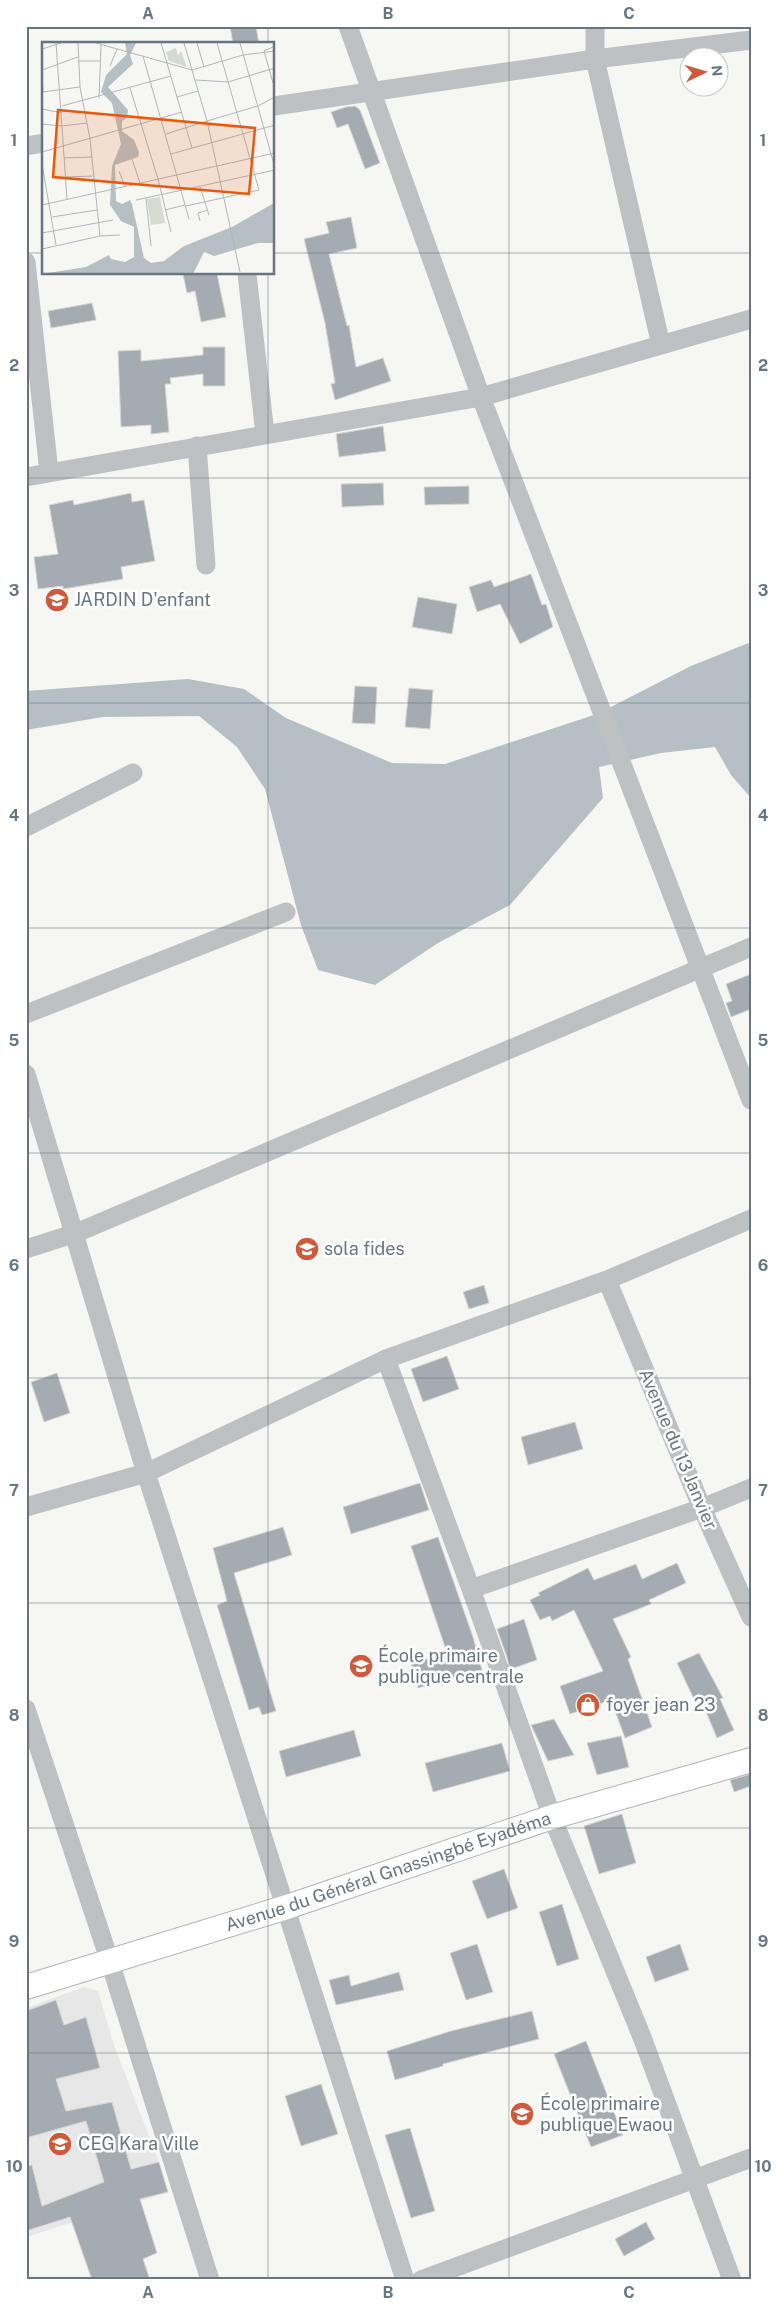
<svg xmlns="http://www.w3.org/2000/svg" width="777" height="2306" font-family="'Public Sans',sans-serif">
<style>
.built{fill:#e6e7e6}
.water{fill:#b6c0c4}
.building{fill:#a5acb1;stroke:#d7d7d5}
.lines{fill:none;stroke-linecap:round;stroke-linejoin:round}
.major-casing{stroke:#b1b5b8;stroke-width:26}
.minor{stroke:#bdc1c4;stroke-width:19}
.major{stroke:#fff;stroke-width:24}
.grid{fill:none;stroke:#687680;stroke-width:1;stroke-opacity:0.55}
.labels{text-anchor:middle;stroke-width:5;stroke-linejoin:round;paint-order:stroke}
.poi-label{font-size:18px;fill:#687680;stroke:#fff;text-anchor:start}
.street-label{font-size:18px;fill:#687680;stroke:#fff}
.inset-road{fill:none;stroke:#b0b7bb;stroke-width:1}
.view{fill:#e8590c;fill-opacity:0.15;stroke:#e8590c;stroke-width:2.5}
.inset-edge{fill:none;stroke:#687680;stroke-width:2.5}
.neatline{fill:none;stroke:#687680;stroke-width:2}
.grid-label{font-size:16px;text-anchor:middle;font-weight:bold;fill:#687680}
</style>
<rect width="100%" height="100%" fill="#f6f6f3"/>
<path class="built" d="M84,1987l14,4 15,52 46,119 9,30 -142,45v-229z"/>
<path class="water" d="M751,642v156l-20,-23 -16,-28 -54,6 -62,14 4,31 -93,107 -72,38 -63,42 -57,-15 -17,-45 -36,-136 -28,-42 -38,-31 -96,1 -77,13v-39l162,-12 56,10 42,29 106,45 53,1 152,-50 94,-48z"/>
<path class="building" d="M230,26h26l3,18h-26z
M355,106l5,4 20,53 -15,6 -17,-45 -11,4 -6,-16 15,-5z
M351,217l6,31 -28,6 18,72 2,-1 7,42 27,-9 8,23 -56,19 -4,-16 4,-1 -10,-60 -21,-84 25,-6 -3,-11z
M183,274h34l9,43 -25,5 -6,-31 -8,2z
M92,303l4,17 -45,8 -3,-17z
M203,347h22v39h-22v-12l-33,4 1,6h-6l4,48 -18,2v-9l-30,2 -3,-76 23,-1v11l62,-6z
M383,426l3,25 -47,6 -3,-23z
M383,483l1,22 -42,2 -1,-23z
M469,486v18l-44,1 -1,-18z
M131,493l1,9 12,-2 11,61 -34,6 2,12 -60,10v-3l-25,3 -4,-32 24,-3 -9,-49 24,-5 1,5z
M531,574l11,31 4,-1 7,23 -33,17 -20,-40 -23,8 -8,-25 22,-7 3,7z
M418,597l39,7 -5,30 -40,-7z
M355,686l22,1 -2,37 -23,-1z
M409,688l24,2 -3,39 -25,-2z
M751,974v35l-20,8 -5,-14 6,-2 -6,-17z
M484,1285l5,18 -20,6 -6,-17z
M447,1356l12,33 -36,13 -12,-33z
M57,1373l13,40 -26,9 -13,-40z
M575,1422l8,27 -55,16 -7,-28z
M420,1483l9,27 -78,24 -8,-27z
M283,1527l9,28 -58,18 42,138 -14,4 -3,-8 -10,3 -32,-105 10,-4 -14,-53z
M438,1537l35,100 9,33 -64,18 -7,-25 36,-10 -36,-107z
M677,1563l9,20 -37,17 2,4 -38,15 18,38 -3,2 24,68 -27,11 -14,-38 -41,14 -10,-28 43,-15 -29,-61 -22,11 -2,-5 -10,4 -10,-20 10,-5 -2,-2 50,-25 6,12 42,-16 6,15z
M524,1619l13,41 -26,9 -14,-40z
M699,1653l24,45 -3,1 14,31 -17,8 -13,-31 -5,3 -22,-47z
M554,1719l20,36 -26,6 -17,-36z
M354,1730l7,26 -75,21 -7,-26z
M621,1736l8,31 -32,8 -10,-32z
M502,1743l8,28 -77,21 -8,-29z
M751,1774v12l-17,6 -4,-12z
M622,1814l14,49 -37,11 -15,-48z
M504,1869l14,39 -31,11 -15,-38z
M562,1904l17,55 -22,7 -18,-54z
M477,1944l16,48 -27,8 -16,-47z
M680,1944l9,26 -34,12 -9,-25z
M399,1972l5,18 -68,15 -7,-25 20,-5 2,11z
M56,2000l8,25 22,-8 14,51 -44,11 10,32 46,-9 19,67 28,-7 9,30 -28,7 17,54 -14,6 7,21h-58l-22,-63 -44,14v-65l6,-1 10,41 62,-24 -18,-61 -60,17v-127z
M532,2011l7,28 -96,25v2l-48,14 -8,-29 64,-20z
M586,2041l37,94 -32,12 -37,-93z
M321,2084l17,50 -37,12 -16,-50z
M410,2128l25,83 -24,7 -26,-83z
M646,2222l9,17 -31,17 -9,-17z"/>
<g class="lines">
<g class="major-casing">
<g id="major">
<path id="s1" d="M26,1987l261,-80 265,-90 199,-57"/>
</g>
</g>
<path class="minor" d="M348,26l133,371 270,703
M595,26v33l66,286
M274,106l321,-47 156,-19
M26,146l18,-3
M26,262l23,210
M247,274l18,160
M197,446l9,119
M26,477l455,-80 270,-78
M26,827l107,-54
M26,1014l260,-102
M26,1074l120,399 259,807
M26,1249l50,-16 675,-286
M607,1280l95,228 49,109
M386,1359l85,230 81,228 90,220 90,243
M26,1507l120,-34 240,-114 221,-79 144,-61
M471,1589l231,-81 49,-20
M26,1709l84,253 100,318
M421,2280l330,-122"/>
<use href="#major" class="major"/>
</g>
<path class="grid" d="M268,26v18M509,26v2254M26,253h18M274,253h477M268,274v2006M26,478h725M26,703h725M26,928h725M26,1153h725M26,1378h725M26,1603h725M26,1828h725M26,2053h725"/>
<defs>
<g id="school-disc" transform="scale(1.25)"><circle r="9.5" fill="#ce593b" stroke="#fff"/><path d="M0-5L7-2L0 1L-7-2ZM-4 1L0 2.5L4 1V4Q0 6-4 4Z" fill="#fff"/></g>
<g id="shop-disc" transform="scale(1.25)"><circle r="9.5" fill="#ce593b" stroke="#fff"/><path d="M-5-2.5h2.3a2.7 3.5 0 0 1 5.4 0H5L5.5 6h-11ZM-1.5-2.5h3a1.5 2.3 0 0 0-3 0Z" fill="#fff"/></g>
</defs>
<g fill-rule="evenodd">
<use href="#school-disc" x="57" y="600"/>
<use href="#school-disc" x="307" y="1249"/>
<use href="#school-disc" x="361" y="1666"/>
<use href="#shop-disc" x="588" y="1705"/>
<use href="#school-disc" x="522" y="2114"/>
<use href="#school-disc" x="60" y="2144"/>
</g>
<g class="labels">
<g class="poi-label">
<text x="74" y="606">JARDIN D'enfant</text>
<text x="324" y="1255">sola fides</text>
<text x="378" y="1662">École primaire<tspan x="378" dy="21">publique centrale</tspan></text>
<text x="606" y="1711">foyer jean 23</text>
<text x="540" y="2110">École primaire<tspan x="540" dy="21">publique Ewaou</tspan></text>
<text x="78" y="2150">CEG Kara Ville</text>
</g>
<g class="street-label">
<text transform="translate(678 1449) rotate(67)" y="6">Avenue du 13 Janvier</text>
<text dy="6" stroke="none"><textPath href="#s1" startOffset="380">Avenue du Général Gnassingbé Eyadéma</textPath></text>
</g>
</g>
<g transform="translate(42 42)">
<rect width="232" height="232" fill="#f6f6f3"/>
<path d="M134,6l2,8 3,-5 6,16 -18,-6 -3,-9zM118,155l5,26 -14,2 -4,-26z" fill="#d5dad3"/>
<path d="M83,1h11l-6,12 3,9 -25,23 20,23 -1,8 -5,3v10l12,9 5,12 -1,5 -23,8 1,36 6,3 8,-4 2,4 12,54 7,5 13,-2 20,-15 48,-19 42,-24v40h-16l-44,13 -10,-4 -11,22h-151l44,-7 23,-12 2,4 14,3 9,-5v-30l-13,-6 -11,-16 2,-39 9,-22 -9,-41 -11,-11 5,-17 21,-21z" fill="#b6c0c4"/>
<path class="inset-road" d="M14,1l11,156M36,1l2,44 10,52 10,97M54,1l96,27M119,1l31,105M142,1l23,78 33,151M155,1l7,24M198,1l35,125M0,7l19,-6M101,14l46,163M37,19h21M68,24l7,-17M0,28l36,-13M150,28l51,-15 32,-4M0,31l1,19M154,38l32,2 47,-14M231,41l-9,-32 11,-5M88,46l28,91 13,53M0,50l38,-5M135,55l21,-6M57,56l2,-53M20,64l109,-30M0,67l20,4M165,79l51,-15 17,-9M0,82l20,2 25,-3M124,92l41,-13M0,110l140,-40M129,112l104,-29M22,116l28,-1M90,117l8,24M0,122l14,81M77,129l6,16M23,135l28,-1M158,145l9,28M104,156l5,48M94,158l139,-30M0,163l233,-52M144,164l73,-16 -42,-147M123,168l20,-5M10,175l45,-7M158,179l-2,-8 10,-3M0,191l71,-13M0,207l58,-13 20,-1"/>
<path class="view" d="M16,68l197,18 -6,66 -196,-17z"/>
<rect width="232" height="232" class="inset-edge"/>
</g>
<rect width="777" height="2306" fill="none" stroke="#ffffff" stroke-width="55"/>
<g transform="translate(704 72) rotate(85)"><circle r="24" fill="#ffffff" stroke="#c3c8cc"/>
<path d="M0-4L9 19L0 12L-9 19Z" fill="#ce593b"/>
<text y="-8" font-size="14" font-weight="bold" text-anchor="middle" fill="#687680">N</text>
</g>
<rect x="28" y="28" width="722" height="2250" class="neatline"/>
<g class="grid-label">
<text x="148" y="19">A</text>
<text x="388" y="19">B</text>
<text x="629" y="19">C</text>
<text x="14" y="146">1</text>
<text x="763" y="146">1</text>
<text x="14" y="371">2</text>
<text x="763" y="371">2</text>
<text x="14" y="596">3</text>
<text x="763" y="596">3</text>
<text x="14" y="821">4</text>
<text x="763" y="821">4</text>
<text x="14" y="1046">5</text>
<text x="763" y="1046">5</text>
<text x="14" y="1271">6</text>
<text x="763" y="1271">6</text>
<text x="14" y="1496">7</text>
<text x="763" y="1496">7</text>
<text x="14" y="1721">8</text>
<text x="763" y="1721">8</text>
<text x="14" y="1947">9</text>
<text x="763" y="1947">9</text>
<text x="14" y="2172">10</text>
<text x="763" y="2172">10</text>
<text x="148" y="2298">A</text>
<text x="388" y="2298">B</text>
<text x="629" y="2298">C</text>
</g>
</svg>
